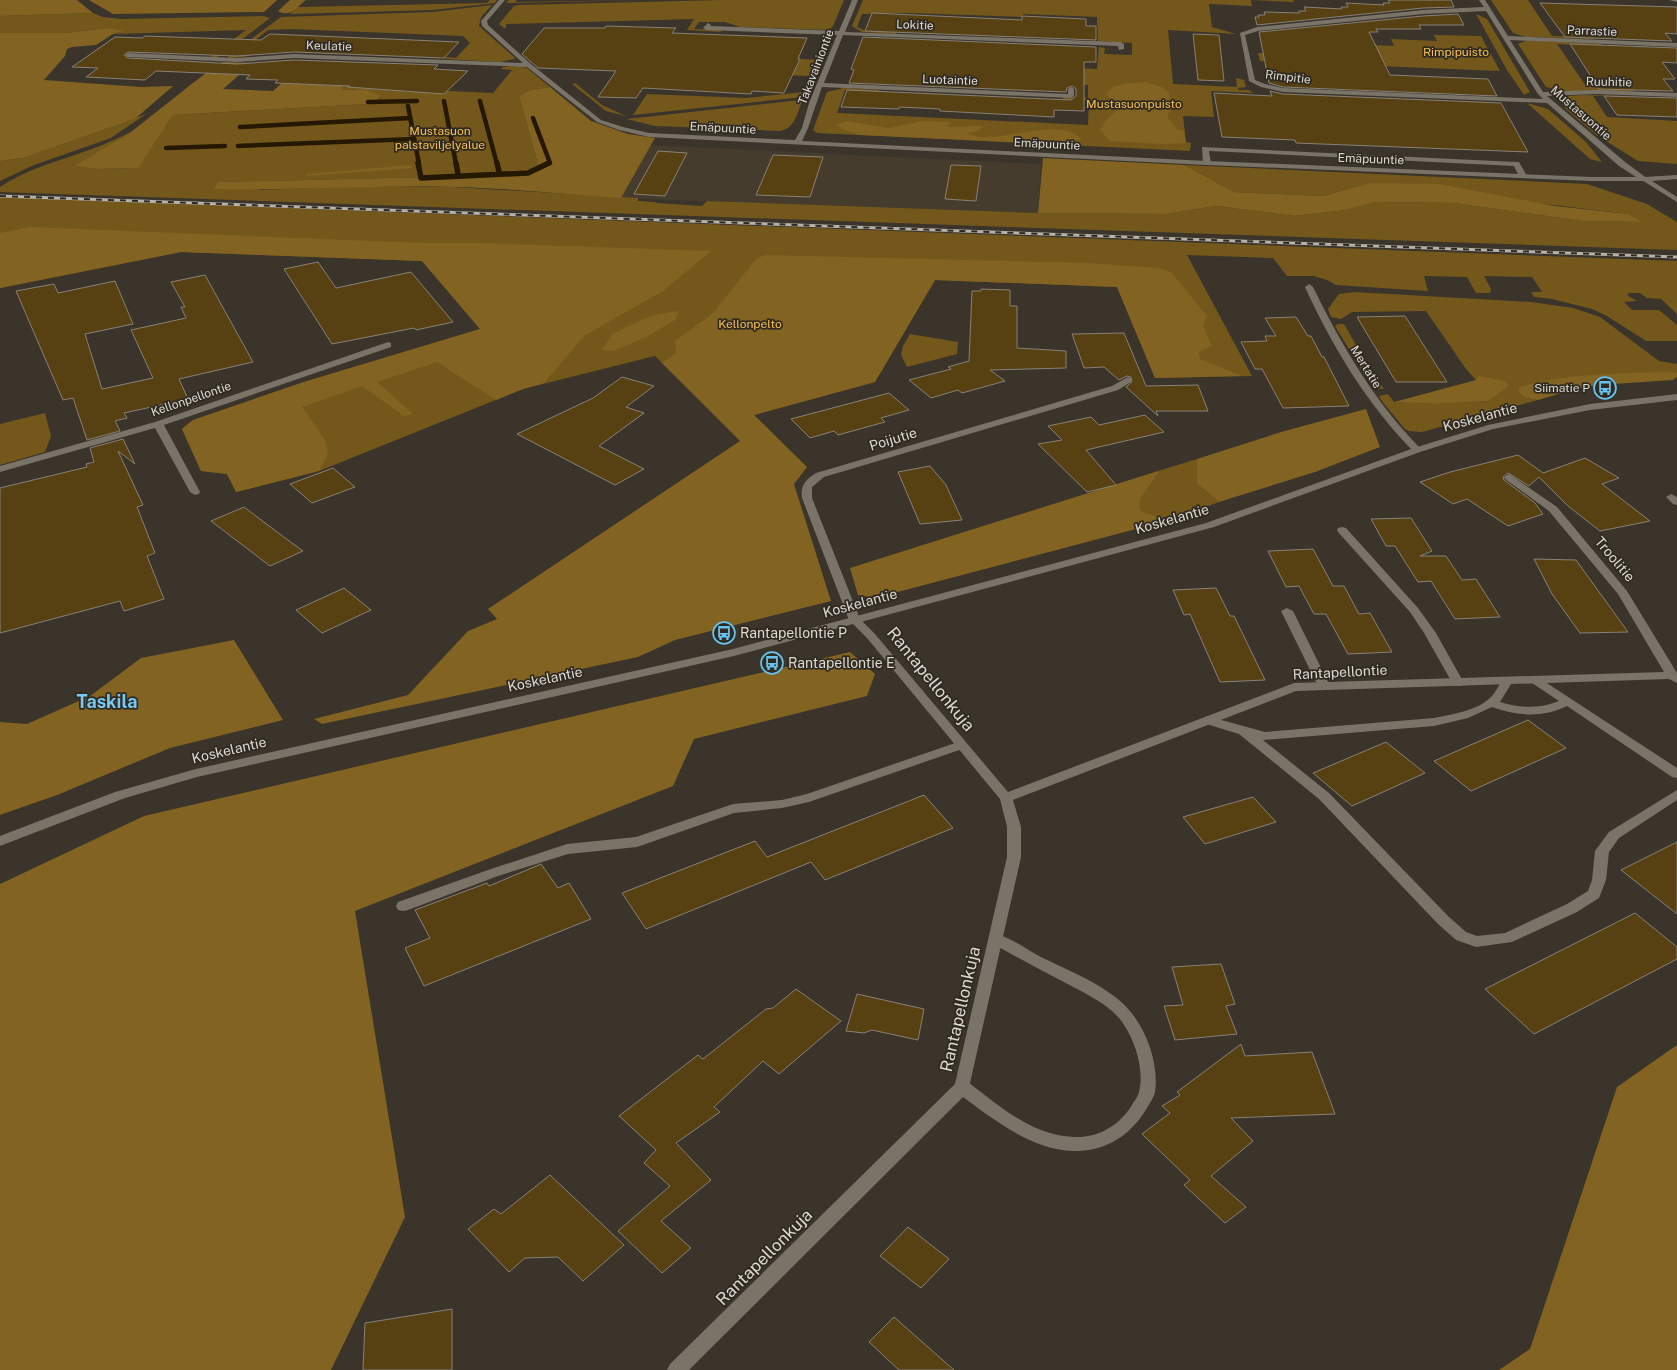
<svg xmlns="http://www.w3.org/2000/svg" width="1677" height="1370" font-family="'Public Sans',sans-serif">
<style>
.built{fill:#453c2d}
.green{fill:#74581b}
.forest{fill:#826321}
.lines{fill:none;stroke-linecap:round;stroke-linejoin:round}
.stream-far1{stroke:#251800;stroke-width:4.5}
.stream{stroke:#251800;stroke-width:5.5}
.building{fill:#574113;stroke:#888176}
.service{fill:#797368;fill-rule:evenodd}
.minor{fill:#797368;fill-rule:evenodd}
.tertiary{fill:#797368;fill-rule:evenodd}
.secondary{fill:#797368;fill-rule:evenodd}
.rail-casing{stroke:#b7b3ac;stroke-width:3}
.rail{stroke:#302a21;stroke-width:2;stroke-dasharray:6;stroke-linecap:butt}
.labels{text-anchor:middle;stroke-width:3.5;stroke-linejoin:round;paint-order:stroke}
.far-street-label{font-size:12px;fill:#ddd9d3;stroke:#302a21}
.far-park-label{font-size:12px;fill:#f7c04c;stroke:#302a21}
.far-poi-label{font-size:12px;fill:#ddd9d3;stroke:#302a21;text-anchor:end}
.street-label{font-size:14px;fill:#ddd9d3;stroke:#302a21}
.poi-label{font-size:14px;fill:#ddd9d3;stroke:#302a21;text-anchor:start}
.near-street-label{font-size:17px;fill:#ddd9d3;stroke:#302a21}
.district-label{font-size:18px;font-weight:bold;fill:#77c9f4;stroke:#302a21}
</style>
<rect width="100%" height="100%" fill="#3a342b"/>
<path class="built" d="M651,145l390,19 -3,49 -417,-15z"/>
<path class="green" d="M490,0h7l-2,3 -62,7 -143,4 7,-7 190,-4z
M509,0h8l-2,2 133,-2 -142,3z
M722,0h122l-11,26 -4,4 -89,-3 -15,-5h-26l-5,7 25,1 3,2 -35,-2 7,-11 -188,5v4h-2l-5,-4 15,-18 5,-1z
M863,0h430l1,2 -43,-2 1,6 -43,-2 3,23 24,7 -68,-4 5,54 64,3 -1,-9 8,2 2,7 -8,1 1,2h10l4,3 -42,-2 3,26 -31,-1 3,26 5,1 -1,8 -373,-18 -4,-3 14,-38 17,-4 35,2v2l-34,-2 -8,23 251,12 1,-24 -26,-1v-3l25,1v-13l-28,-2 -2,9h-3l1,-25 41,2 2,-22 6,1 -1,6 28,1v-12l-34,-2 -1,-24 -74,-3 -1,3 -114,-4 -46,1 -5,13 9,4 32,1 -3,2 -33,-2 -10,-6z
M1491,0h37l24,36 41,1 1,2 -67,-2 -14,-4z
M492,5l-11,12 -2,9 36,32 -1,1 -14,3 -56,-3 1,-2 11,1 14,-15 -7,-7 -171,-7 -24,1 -23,18 7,7 -8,2 -15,1 -1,-2 53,-39 152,-5z
M93,13l10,4 18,2 142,-3 7,2 -50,38 -9,2 1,-3 34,-25 -133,4 8,-2 -13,-4 -44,5h-64v-17z
M1476,14l11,5 43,73 -6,3 -17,-25z
M1434,35l47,1 19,35 -240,-10 -2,-8 47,2 43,-11 46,2 -3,-7 46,2z
M1527,40l74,4 1,2 -45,-2 29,42 47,2 1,3h-68l-20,-4 -28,-43z
M800,59l20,1 -7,16 -29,-1 -2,-5h13z
M519,66l8,2 23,19 -20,3 -11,6 20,72 -111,9 -210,5 43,8 77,-3h113l187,11v3l17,1 2,1 45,3 5,-5 331,12 128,1 50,-8 79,10 51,-6 30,-8 78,1 128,18 59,1 -12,-8 -260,-31 -46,13 -89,-4 -49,-27 402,19 60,20 30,18v28l-1677,-58v-5c26,-18 59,-26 89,-37 14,-5 29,-12 42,-18l-56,34 22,3 40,-1 36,-53 194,-11 11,-4 3,-3 -16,-8 -22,1 -2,-2 2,-2 150,7 19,-23 -11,-1 2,-2z
M809,79l2,1 -8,17 -170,18 14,-21 99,4 58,-6z
M575,83l27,22 24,11 -20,-5 -34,-27z
M1582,95l50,1h-39l14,21 70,4v43l-39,-3 -43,-27 -28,-24 -7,-9 9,-5z
M800,100l2,1c-5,13 -7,27 -22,30l-125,-5 -28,-7z
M1527,103l21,6 38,33 16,20 -12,-3z
M146,114l-35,24 -77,27 -34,16v-20l24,-3z
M0,197l1677,64v53l-16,-15 -14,-1 -7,-5h-12v3l9,5 -13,1 8,8h27l18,15v16h-31l-39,-25 -15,-7 -40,-10 -18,-2 -3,-5h11l-10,-15 -48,-1 7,13 -1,4h-14l-9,-16 -43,-1 4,15 -92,-6 -9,-5 -13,-4h-27l-14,-18 -86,-3 65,121 -97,2 -38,-91 -182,-7 -60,102 -121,33 17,17 -30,9 -86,-85 -132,33 -204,82 -83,21 -9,-18 -26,-3 -19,-42 11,-9 111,-38 176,-53 -58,-68 -241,-9 -181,36z
M1354,292l177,10 42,6 27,9 59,44 18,3v9h-30l-57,3 -58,8 -6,14 12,2 -116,32 -13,-1 -4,-2 -24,-29 -2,-4 9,-2 6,8 41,2 54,-3 20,-15 -33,-6 -10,-11 -40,-58 -74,1 -11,7 -10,-2 -3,-8 11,-15z
M1338,324h6l29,50 11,15 -11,-1 -38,-62z
M910,334l48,8 -1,12 -50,13 -6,-12 2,-9z
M45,413l6,23 -6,16 -45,13v-41z
M1197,459v25l22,18 -49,18 -9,-2 -21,-8 1,-12 18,-25 -1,-2z"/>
<path class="forest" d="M0,0h77l16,13 -93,3z
M89,0h188l-13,12 -151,2z
M290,0h16c-9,7 -16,18 -28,11z
M108,28l16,3 -11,3 -17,11 -24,2 -5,2 -2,7 -21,24 97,7 32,-1 -37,32 -112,40 -24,3v-128h64z
M224,62l29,1 -30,26 50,2 9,-8 61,3 -2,2 2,2 23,-1 15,7 -3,4 -11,4 -194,11 -35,53 -41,1 -23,-3 57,-34 58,-46 29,-22z
M1145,82l17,5 7,5 2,17 -4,8 9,11 8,3 2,12 -24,1 -52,-3 -10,-11 5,-9 13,-12 -12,-15c9,-12 25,-10 39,-12z
M550,87l41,34 37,13 27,4 -34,60c-57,-4 -114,-10 -170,-11 -79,-2 -158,4 -237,2l4,-7 210,-5 111,-9 -20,-72 11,-6z
M846,121l43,7 33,-7 28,1 1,2 -5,2 5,1 33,-1 -6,5 -11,2c25,16 90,-20 114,6l-22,5 -197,-9 -16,-4 -11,-6z
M1043,158l142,7 49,27 89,4 46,-13 70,1 116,22 74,8 13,8 -60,-1 -128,-18 -78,-1 -30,8 -51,6 -79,-10 -50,8 -128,-1z
M411,165l1,3 -107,8 2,-2z
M30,227l392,16h60l229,8 -48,40 -79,45 -40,47 -21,6 -27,11 -59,-38 -60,20 36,32 -9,2 -42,-30 -60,21 23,33 3,14 -9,17 -83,21 -9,-18 -26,-3 -19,-42 11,-9 111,-38 176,-53 -58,-68 -241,-9 -181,36v-55z
M766,255l321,8 73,5 12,5 35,43 -4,10 9,20 -13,6 1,7 42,17 -87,2 -38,-91 -182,-7 -60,102 -121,33 53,52 -13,17 37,117 -156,39 -37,17 -316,67 -8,-5 94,-24 60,-64 29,-12 -9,-10 252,-168 -78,-78 14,-10 -1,-12 38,-28 44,-55z
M679,311l-4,9 -27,16 -34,15 -12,-1 11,-17 40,-18z
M1674,372l3,1v4l-4,3 -74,5 -27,5 -34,10 -12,-2 -7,-6v-5c48,-14 105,-14 155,-15z
M1479,376l26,5 4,5 -20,15 -54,3 -41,-2 82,-22z
M1366,409l14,38 -65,25 -96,30 -22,-18v-25l84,-27z
M1158,471l1,2 -18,25 -1,12 21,8 9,2 -295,78 -17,-3 -8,-27z
M234,640l49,80 -113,28 -113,47 -57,20v-93l27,2 63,-28 51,-38z
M850,652l25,22 -8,22 -173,43 -21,47 -318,125 50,306 -74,153h-331v-486l144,-68z
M1677,1045v325h-178l31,-21 87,-262z"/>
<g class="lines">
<path class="stream-far1" d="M444,101l12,63
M480,101l17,63
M368,102l49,-1
M408,106l11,58
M533,118l17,45 -3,1
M240,127l170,-9
M238,146l176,-7
M166,148l59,-2"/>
<path class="stream" d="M418,163l3,15 107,-5 21,-10
M456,163l2,11
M497,163l2,9"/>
</g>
<path class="building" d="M1388,0h63l3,7 -31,1 -166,17 -2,-8h4l-1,-2h7l-1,-3 35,1v-2h7l-2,-4 38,2 -1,-2h7l-2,-4 38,2 -1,-2h7z
M1540,3l137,4v27l-12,-1 7,8 -107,-4z
M872,13l150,7v-4l64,3v7h10v14l-231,-9z
M1458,14l6,11h-45l2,4h-45l2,3h-9l21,43 98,4 9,17 -214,-9 -14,-4 -10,-51 164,-16z
M606,26l70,2 -4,5 135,5 -9,21h2l-16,34 -32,-2 -1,3 -108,-6 -7,10 -38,-1 18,-26 -78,-3 -16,-14 22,-26h61z
M270,34l189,8 -15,16 -150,-6 -57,4 -109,-4 -4,3 4,3 109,6 57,-4 144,5 -4,4 34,2 -24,23 -96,-7 2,-1 -75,-3 3,-3 -32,-1 4,-4 -94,-4 -11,9 -59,-3 12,-9 -26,-1 43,-30 27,1 3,-2 116,4z
M1193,34l26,1 5,46 -26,-1z
M863,37l233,10v15h-12v49l-30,-1v7l-114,-6v-2l-41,-2v2l-58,-2 6,-17 224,10 5,-4v-7l-4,-3 -5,2 -1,4 -217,-9 5,-13 -3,-1z
M1570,44l107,4v15l-15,-1 13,17h-12l10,12 -74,-2z
M1270,91l13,3 218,9 27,49 -232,-9 -1,-3 -73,-3 -8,-44 58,3z
M1604,96l73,2v19l-60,-2z
M658,151l29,2 -22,43 -31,-2z
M773,155l50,2 -13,40 -54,-2z
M951,165l30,1 -5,35 -31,-2z
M318,262l18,26 75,-16 42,50 -37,8 -2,-2 -82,16 -48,-75z
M205,275l48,87 -74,17 9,20 -64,14 3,5 -12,3 5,10 -33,9 -14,-42 -10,2 -47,-109 38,-7 4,9 57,-12 18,43 -48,10 17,55 51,-11 -22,-48 55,-12 -5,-11h4l-14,-25z
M981,289l29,1v16h7v42l49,3v17l-76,2 15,11 -43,12 -4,-3 -27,8 -22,-18 42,-11 -3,-2 21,-6 3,-70h9z
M1405,316l42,66h-51l-39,-65z
M1296,317l12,19h3l11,21h2l25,49 -66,2 -21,-39h-7l-14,-27 26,-1 -2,-5h11l-11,-18z
M1124,333l22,53 52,-1 10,26h-52l2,5 -32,-29 6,-5 -1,-5 -4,-1 -8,4 -15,-13 -20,1 -12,-34z
M622,377l32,9 -28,21 18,6 -45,33 45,23 -29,16 -98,-51 76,-36z
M889,393l20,17 -28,8 4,4 -47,13 -4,-4 -24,7 -19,-19z
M1145,415l19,17 -78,18 30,35 -29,7 -49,-48 24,-4 -14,-14 43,-9 8,8z
M123,439l12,25 -17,-13 25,54 -6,2 18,46 -8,3 17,43 -40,12 -4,-10 -120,32v-145l87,-21 -1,-3 8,-2 -4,-14z
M1518,455l25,18 42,-15 34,20 -17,6 48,37 -50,10 -32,-25 -29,-29 -10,9 -21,-13 -5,4 1,3 31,23 8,11 -35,12 -41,-27 -14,5 -33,-22 30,-10z
M930,466l16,19 16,35 -42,4 -22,-52z
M333,468l22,19 -43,16 -22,-19z
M244,507l37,28 22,16 -33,15 -59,-45z
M1411,518l21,33 -12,5h26l16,24 14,-1 24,38 -45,2 -24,-38 -13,1 -23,-36h-9l-15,-27z
M1313,549l20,37h11l15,28 11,-1 22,39 -44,2 -22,-40h-12l-15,-28 -13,1 -18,-36z
M1534,559l42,1 52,72 -48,1 -28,-39z
M344,588l27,22 -49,23 -26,-23z
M1216,588l14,28h4l31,64 -45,2 -30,-68 -6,1 -11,-25z
M1528,720l38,28 -95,43 -37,-30z
M1386,742l39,31 -73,33 -39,-33z
M924,795l29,33 -128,52 -14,-18 -165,67 -24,-36 133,-52 12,16z
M1253,797l23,25 -71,22 -22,-27z
M1677,842v72l-56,-44z
M541,864l17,24 11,-5 22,36 -167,67 -19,-38 25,-10 -15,-28 72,-27 2,3z
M1635,913l42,34v12l-143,75 -49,-45z
M1221,964l14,40 -9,2 11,28 -62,6 -11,-34 19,-1 -11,-38z
M796,989l45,32 -62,53 -16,-13 -49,46 6,5 -44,31 35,37 -50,41 30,27 -29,25 -44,-42 52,-45 -26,-23 12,-13 -37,-34 79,-61 5,4 63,-50 7,-1z
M857,994l67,15 -6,31 -46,-10 -8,3 -18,-2z
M1241,1044l4,12 67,-4 23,62 -104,4 22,23 -42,35 35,31 -21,16 -41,-38 6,-5 -48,-46 28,-21 -8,-7 18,-11 -3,-3z
M550,1175l74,70 -41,36 -25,-24 -33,1 -16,14 -41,-43 26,-20 7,5z
M908,1227l41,32 -28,29 -41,-32z
M452,1309v61h-89l2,-47z
M894,1317l60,53h-55l-30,-28z"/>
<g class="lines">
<path class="service" d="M1202,147l314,15h3l8,14 -7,2 -6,-12 -305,-15 2,12 -4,2 -4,-2z
M1671,494l6,3v8l-4,-1 -7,-7z
M1342,527l4,1 72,80 18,25 28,50 -2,3h-8l-30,-53 -14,-21 -72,-80 -1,-2 1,-2z
M1287,608l6,3 37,75 -2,3h-8l-2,-3 -37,-75z
M1536,676l141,92v10l-5,-1 -105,-71c-24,12 -50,10 -75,1l-24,11 -34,8 -171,14 66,53 119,123 18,16 11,4 28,-3 62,-29 21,-13 4,-11 3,-29 14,-19 68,-42v10l-58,38 -10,14 -3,28 -7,18 -22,14 -65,30 -36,5 -20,-7 -18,-16 -119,-125 -80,-65 -36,-11 -2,-3 6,-4 58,16 169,-14c19,-4 43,-7 57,-21 5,-5 8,-12 12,-19l4,-1 6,4 -13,21c19,6 40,7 59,-1l-27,-18 -2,-3z
M961,741l4,1 2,3 -2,3 -156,54 -27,6 -48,5 -97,34 -69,7 -70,22 -90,34 -5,1 -5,-1 -2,-4 2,-4 90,-32 79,-26 69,-7 97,-33 49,-4 25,-6z
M996,934c15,4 29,14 43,22 28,14 70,30 90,54 18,20 30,55 26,82 -1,5 -5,11 -8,16 -16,27 -41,44 -74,43 -45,-2 -82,-34 -117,-59l-2,-5 2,-5 6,-1 6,1c31,24 65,54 106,55 24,1 45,-11 58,-32 2,-4 6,-8 7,-13 6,-23 -5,-56 -20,-74 -16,-18 -41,-28 -61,-39 -23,-12 -45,-24 -67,-36l-2,-4 2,-4z"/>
<path class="minor" d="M499,0h6l-18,21 1,4 43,39 70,56 22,7 26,6 146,7 7,-12 7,-25 28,-68 -131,-5 -3,-2 5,-5 3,2 -1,1 129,5 13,-31h6l-13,32 276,10 3,2v5l-5,1 -1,-4 -275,-11 -19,48 244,11v-5l3,-2 3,2v7l-3,2 -249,-11 -14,41 -6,13 405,20 385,16h44l-17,-11 -72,-63 -264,-11 -22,-5 -12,-6 -9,-48 17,-6 166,-17 61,-3 -5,-7h6l23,36 169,7v4l-167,-7 33,52 53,-2 81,3v4l-81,-3 -49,2 78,66 23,17 -4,2h-52l-385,-16 -558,-28 -30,-7 -22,-8 -70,-55 -233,-9 -57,4 -109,-5 -3,-2 3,-2 109,5 57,-4 229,9 -41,-37 -1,-5zM1486,11l52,83 5,5 -260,-11 -18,-4 -10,-4 -10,-45 13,-4 165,-17z
M1669,0h8v2z
M1309,284l4,3c29,59 61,114 107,161l2,2 -2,2h-6c-47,-48 -81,-104 -109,-165z
M388,342l3,1v4l-227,78 36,67 -1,2 -4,1 -5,-3 -35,-64 -155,44v-6l155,-44z
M1128,377l3,1v4l-13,8 -294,87 -12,10v11l48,121 15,15 133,158 286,-109 370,-11 -46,-78 -69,-83 -44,-32 -1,-2 5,-3 48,33 70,84 50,82v10l-8,-4 -373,12 -283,109 8,27v30l-53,235 -279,278h-22l3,-6 285,-280 52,-227v-30l-7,-28 -133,-161 -18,-18 -47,-122c-2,-12 4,-19 14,-25l296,-87z"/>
<path class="tertiary" d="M1677,175v4l-25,2 25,16v5l-37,-23 4,-2z"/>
<path class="secondary" d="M1677,394v6l-87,10 -97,19 -73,23 -206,75 -480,129 -537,121 -72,21 -125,48v-10l115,-44 81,-23 537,-120 473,-126 208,-75 74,-23 102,-21z"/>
<g class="rail-casing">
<path id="rail" d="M0,196l1677,61"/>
</g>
<use href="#rail" class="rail"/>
</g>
<defs>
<g id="bus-ring" transform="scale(1.15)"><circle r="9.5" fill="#302a21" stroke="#69c3f1" stroke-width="1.5"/><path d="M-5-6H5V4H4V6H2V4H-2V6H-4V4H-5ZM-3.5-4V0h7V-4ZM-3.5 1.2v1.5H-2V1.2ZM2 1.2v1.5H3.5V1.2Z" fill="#69c3f1"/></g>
</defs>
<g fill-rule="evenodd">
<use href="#bus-ring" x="1605" y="388"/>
<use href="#bus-ring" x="724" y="633"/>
<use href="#bus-ring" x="772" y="663"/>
</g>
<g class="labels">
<g class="far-street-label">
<text transform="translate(915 25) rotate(2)" y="4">Lokitie</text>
<text transform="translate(1592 31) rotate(2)" y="4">Parrastie</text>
<text transform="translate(329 46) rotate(2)" y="4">Keulatie</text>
<text transform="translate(816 67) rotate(-69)" y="4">Takavainiontie</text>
<text transform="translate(1288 77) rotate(7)" y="4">Rimpitie</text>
<text transform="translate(950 80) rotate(2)" y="4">Luotaintie</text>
<text transform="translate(1609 82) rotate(1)" y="4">Ruuhitie</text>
<text transform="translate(1581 113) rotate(41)" y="4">Mustasuontie</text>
<text transform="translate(723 128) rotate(3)" y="4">Emäpuuntie</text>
<text transform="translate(1047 144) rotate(3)" y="4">Emäpuuntie</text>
<text transform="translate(1371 159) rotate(2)" y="4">Emäpuuntie</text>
<text transform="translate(1366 367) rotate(58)" y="4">Mertatie</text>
<text transform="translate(191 399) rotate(-19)" y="4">Kellonpellontie</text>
</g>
<g class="far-park-label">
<text x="1456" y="56">Rimpipuisto</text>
<text x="1134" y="108">Mustasuonpuisto</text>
<text x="440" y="135">Mustasuon<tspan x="440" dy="14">palstaviljelyalue</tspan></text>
<text x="750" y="328">Kellonpelto</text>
</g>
<g class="far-poi-label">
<text x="1590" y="392">Siimatie P</text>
</g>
<g class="street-label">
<text transform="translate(1480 417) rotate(-15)" y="5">Koskelantie</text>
<text transform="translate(893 439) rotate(-17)" y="5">Poijutie</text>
<text transform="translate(1172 519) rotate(-16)" y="5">Koskelantie</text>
<text transform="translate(1615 559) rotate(50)" y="5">Troolitie</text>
<text transform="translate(860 603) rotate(-15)" y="5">Koskelantie</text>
<text transform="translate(1340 672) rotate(-3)" y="5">Rantapellontie</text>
<text transform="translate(545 679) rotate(-12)" y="5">Koskelantie</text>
<text transform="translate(229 750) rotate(-13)" y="5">Koskelantie</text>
</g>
<g class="poi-label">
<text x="740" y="638">Rantapellontie P</text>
<text x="788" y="668">Rantapellontie E</text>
</g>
<g class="near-street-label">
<text transform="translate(931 679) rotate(51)" y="6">Rantapellonkuja</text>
<text transform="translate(960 1009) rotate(-77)" y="6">Rantapellonkuja</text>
<text transform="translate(764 1257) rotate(-45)" y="6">Rantapellonkuja</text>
</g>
<g class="district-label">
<text x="107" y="708">Taskila</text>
</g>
</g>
</svg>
